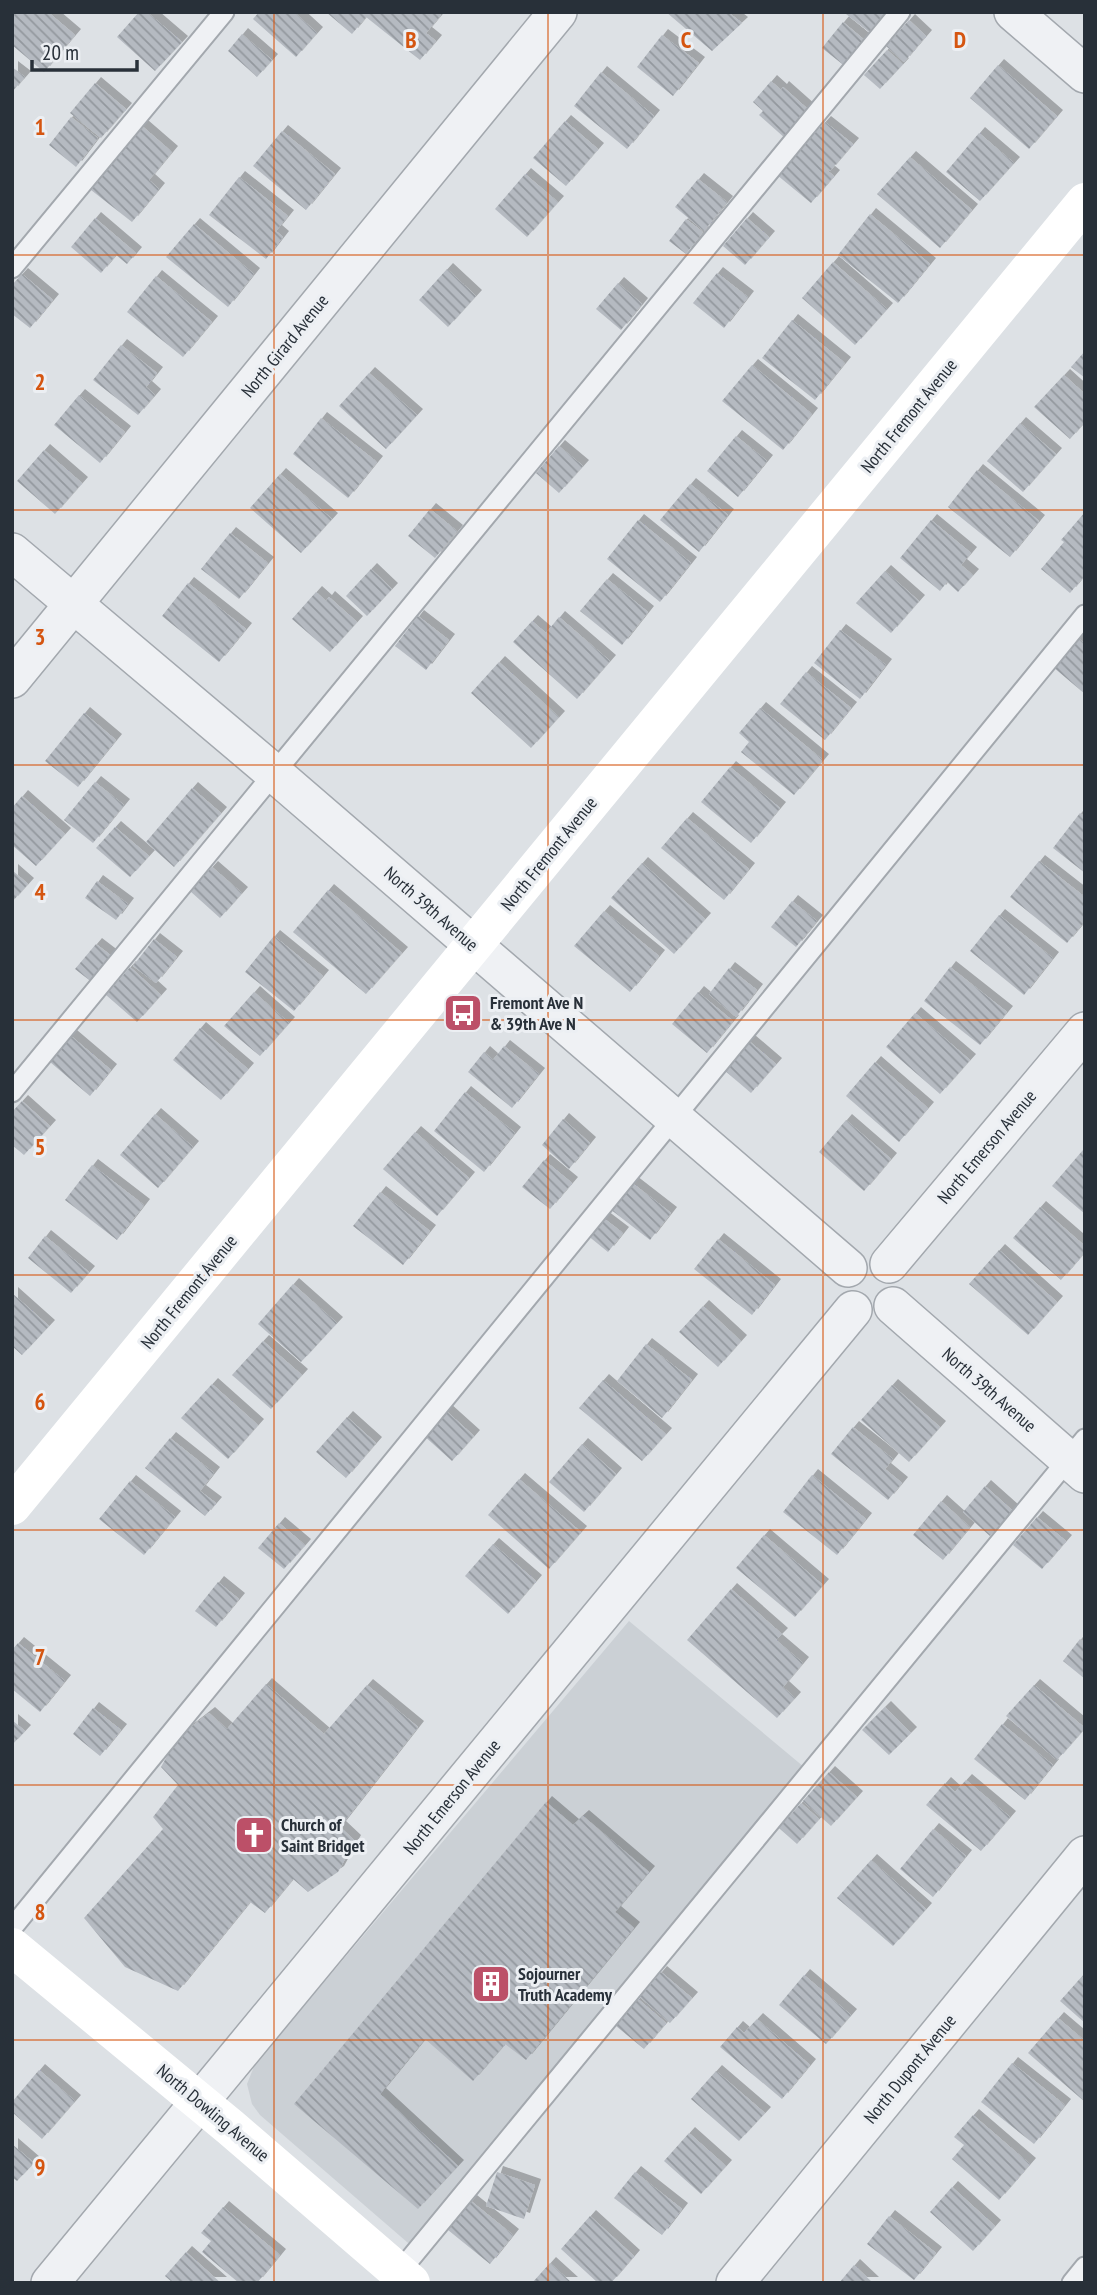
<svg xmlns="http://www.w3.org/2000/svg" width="1097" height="2295" font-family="'PT Sans Narrow',sans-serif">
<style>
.built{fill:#cbd0d5}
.building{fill:url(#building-back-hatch);filter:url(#shadow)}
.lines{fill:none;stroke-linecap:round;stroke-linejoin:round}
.lane-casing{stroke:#a3a8ae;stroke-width:23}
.street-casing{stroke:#a3a8ae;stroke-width:40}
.lane{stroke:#eff1f4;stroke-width:19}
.street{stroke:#eff1f4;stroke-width:37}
.secondary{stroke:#fff;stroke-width:38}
.grid{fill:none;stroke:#d55510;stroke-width:2;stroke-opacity:0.55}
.labels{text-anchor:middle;stroke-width:6;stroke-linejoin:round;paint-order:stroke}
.street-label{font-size:18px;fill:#283039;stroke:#eceff3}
.poi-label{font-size:18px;font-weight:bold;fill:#283039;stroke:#eceff3;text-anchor:start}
.grid-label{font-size:23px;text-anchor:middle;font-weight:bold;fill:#d55510;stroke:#eceff3;stroke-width:6;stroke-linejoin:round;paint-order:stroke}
</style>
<defs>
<pattern id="building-back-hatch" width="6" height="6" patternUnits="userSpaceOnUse" patternTransform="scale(1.75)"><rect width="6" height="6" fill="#b5bac1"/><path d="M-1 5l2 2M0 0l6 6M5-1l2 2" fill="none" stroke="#93989e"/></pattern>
<filter id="shadow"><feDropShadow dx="6" dy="-6" stdDeviation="0" flood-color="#0004"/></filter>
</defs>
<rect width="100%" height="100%" fill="#dde1e5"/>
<path class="built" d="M629,1621l187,156 -394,478 -162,-140 -8,-11 -5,-20 8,-20z"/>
<path class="building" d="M12,12h36l27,23 -31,37 -32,-27z
M139,12h8l35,30 -27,29 -38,-34z
M259,12h35l23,21 -21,24 -43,-38z
M326,12h112l3,3 -15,18 10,8 -16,19 -54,-43 -14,17z
M666,12h62l14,11 -30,28z
M848,12h37l-16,20 -23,-18z
M909,20l17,16 -22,26 -18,-16z
M843,22l24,20 -21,25 -24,-19z
M242,34l30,26 -15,17 -29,-26z
M662,35l37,28 -26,33 -36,-29z
M887,50l16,14 -23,25 -16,-14z
M998,65l59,51 -28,33 -59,-51z
M12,67l13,10 -13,15z
M601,72l53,44 -27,33 -53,-43z
M771,81l10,9 2,-3 27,24 -24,28 -27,-24 4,-4 -10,-9z
M95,83l31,26 -25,29 -31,-25z
M71,117l27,21 -22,29 -27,-22z
M565,121l33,28 -32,37 -33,-28z
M825,122l28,22 -23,27 -12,-8 16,13 -23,27 -34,-28z
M142,126l30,26 -23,28 10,9 -27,33 -41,-32z
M282,131l53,43 -29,36 -53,-44z
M979,133l35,30 -34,38 -34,-29z
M910,157l62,53 -32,38 -63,-54z
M525,174l33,28 -31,35 -32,-28z
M239,177l49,39 -12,15 7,6 -17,22 -57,-44z
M698,179l29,23 -23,29 -29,-24z
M870,214l60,50 -32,39 -60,-48z
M95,218l41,35 -9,11 -11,-9 -15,18 -30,-26z
M747,218l22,19 -24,28 -22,-19z
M686,219l17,13 -17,22 -17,-13z
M194,224l60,50 -26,33 -62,-50z
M833,262l54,47 -32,36 -53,-47z
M447,269l29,27 -28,31 -29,-27z
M717,273l31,24 -24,31 -31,-25z
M22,274l31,26 -23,28 -18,-14v-29z
M156,276l56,46 -29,35 -56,-45z
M618,283l24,21 -21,26 -25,-21z
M792,320l53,43 -30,37 -53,-42z
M121,345l36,28 -11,14 9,8 -17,20 -45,-35z
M1085,351v27l-14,-11z
M752,365l60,49 -29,36 -61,-49z
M369,373l48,42 -31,34 -47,-43z
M1064,375l21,19v28l-15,17 -36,-32z
M79,395l46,37 -25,31 -46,-38z
M321,418l56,44 -29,36 -55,-44z
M1020,423l36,31 -33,38 -36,-31z
M736,436l31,25 -29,36 -31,-26z
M559,446l24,20 -24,27 -23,-20z
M44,450l38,33 -27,31 -38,-33z
M977,470l62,51 -29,36 -62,-50z
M280,474l52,45 -31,34 -51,-45z
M690,484l38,31 -29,37 -39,-32z
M430,509l27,22 -22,27 -27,-22z
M1085,512v63l-15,18 -29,-24 23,-27 -3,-2z
M638,520l53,43 -31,39 -53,-43z
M931,520l40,33 -10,12 12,10 -15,17 -11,-10 -7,9 -40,-33z
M230,533l38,30 -29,36 -38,-30z
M371,569l21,20 -25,27 -21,-20z
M885,571l34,30 -28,32 -35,-30z
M607,579l41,33 -26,33 -42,-34z
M188,583l58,46 -27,33 -57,-46z
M316,592l10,9 3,-4 28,25 -27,30 -38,-33z
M418,616l31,24 -23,30 -31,-24z
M559,617l51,44 -33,38 -64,-57 19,-21 14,12z
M840,630l46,35 -26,34 -46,-36z
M1078,638l7,6v50l-32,-27z
M499,662l60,55 -28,31 -60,-55z
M806,672l45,36 -26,32 -45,-36z
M760,708l63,52 -29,35 -53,-43 8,-10 -10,-9z
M84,713l32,27 -38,47 -33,-26z
M730,767l50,41 -29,35 -50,-41z
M95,782l29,23 -31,38 -29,-23z
M192,788l29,25 -47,54 -28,-25z
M22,796l43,38 -29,32 -24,-21v-37z
M1080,813l5,4v56l-32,-25z
M687,818l62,51 -25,31 -63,-52z
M115,827l34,29 -19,21 -34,-29z
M1039,861l46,36v24l-18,22 -57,-46z
M642,863l63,56 -31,35 -63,-56z
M212,867l30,26 -22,25 -30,-27z
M12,870l16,14 -16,18z
M97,881l31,23 -12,16 -31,-22z
M328,890l74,63 -36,41 -73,-62z
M792,901l25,20 -21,26 -25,-20z
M604,911l55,45 -29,36 -56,-46z
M999,915l54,43 -29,37 -54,-44z
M274,936l49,40 -29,35 -49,-39z
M154,939l23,18 -21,26 -23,-17z
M96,944l17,13 -20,26 -18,-14z
M130,967l31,28 -24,27 -31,-27z
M950,967l57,45 -27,33 -56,-44z
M729,968l28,22 -21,27 -27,-23z
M254,992l35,31 -29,33 -36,-30z
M698,992l35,29 -26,32 -35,-29z
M915,1013l55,47 -30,34 -54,-47z
M200,1028l48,41 -27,31 -48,-40z
M71,1036l40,34 -21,26 -40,-34z
M749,1041l27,23 -25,29 -27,-23z
M504,1046l35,28 -27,34 -44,-36 16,-20 9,8z
M875,1062l53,46 -29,34 -53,-46z
M465,1092l50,41 -31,39 -50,-41z
M22,1101l28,25 -26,29 -12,-10v-33z
M155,1114l38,33 -35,41 -38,-33z
M563,1119l27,24 -21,26 -27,-24z
M846,1120l45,39 -27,32 -45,-39z
M415,1132l54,46 -32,38 -54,-47z
M1083,1150l2,2v62l-33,-28z
M544,1160l28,23 -22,26 -28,-22z
M92,1165l52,40 -27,35 -52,-40z
M631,1182l40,31 -21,27 -40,-31z
M380,1192l50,39 -27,34 -50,-39z
M1040,1207l45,39v6l-24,28 -48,-42z
M602,1217l21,16 -15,19 -21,-17z
M45,1236l44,36 -18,21 -43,-35z
M718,1239l57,46 -23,30 -58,-46z
M999,1250l58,52 -29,33 -59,-51z
M293,1284l44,39 -36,39 -43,-38z
M12,1293l37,33 -27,29 -10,-9z
M703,1306l38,35 -23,26 -39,-35z
M263,1341l39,34 -31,34 -39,-34z
M646,1344l46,36 -30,38 -45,-37z
M603,1380l63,54 -24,27 -63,-53z
M212,1384l46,41 -30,34 -47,-41z
M892,1385l48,42 -31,35 -48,-42z
M444,1409l30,27 -22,25 -30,-27z
M347,1417l29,26 -30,35 -30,-26z
M853,1427l40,32 -8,10 17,14 -14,17 -57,-46z
M170,1438l44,35 -14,18 16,12 -11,13 -60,-48z
M582,1444l34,30 -32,38 -35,-30z
M812,1475l54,44 -29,36 -54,-43z
M519,1479l62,53 -32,37 -61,-54z
M130,1481l45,36 -31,38 -45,-36z
M985,1486l28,25 -23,25 -27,-24z
M941,1501l29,26 -27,33 -30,-25z
M1037,1517l29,24 -24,28 -29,-24z
M279,1523l26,22 -21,24 -26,-21z
M764,1535l59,50 -28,32 -59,-49z
M493,1544l43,37 -28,33 -43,-38z
M218,1582l21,17 -23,28 -21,-16z
M731,1589l51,45 -6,6 27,23 -20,24 12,11 -18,20 -90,-78z
M1080,1639l5,4v36l-22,-18z
M18,1643l47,38 -25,31 -28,-23v-39z
M266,1684l58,50 43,-49 51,42 -78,100 15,14 -17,31 -30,20 -15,-13 -28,34 -15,-11 -72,89 -53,-24 -41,-49 79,-89 -10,-12 25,-32 -17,-18 16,-29 32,-25 18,16z
M1034,1685l51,43 -28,32 -51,-44z
M885,1707l26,26 -22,22 -27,-25z
M93,1708l28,22 -21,26 -27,-22z
M12,1720l13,11 -13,14z
M1002,1724l51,41 -28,35 -51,-41z
M829,1772l28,25 -26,29 -28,-25z
M966,1780l44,37 -29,34 -55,-46 19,-22 10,9z
M546,1802l27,23 10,-9 66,56 -34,40 19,16 -108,132 -21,-16 -32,37 -48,-42 -45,55 78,72 -40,43 -124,-105z
M801,1803l18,16 -22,25 -18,-16z
M933,1829l33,27 -33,41 -33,-28z
M871,1860l55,49 -33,37 -56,-48z
M661,1972l31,26 -22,25 -30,-26z
M1085,1973v50l-25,-22z
M804,1975l47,40 -25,29 -47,-39z
M638,1999l28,24 -22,26 -28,-23z
M1058,2018l27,23v61l-57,-49z
M757,2019l53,46 -28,34 -62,-52 17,-20 7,6z
M1012,2063l53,42 -31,39 -53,-42z
M39,2070l36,31 -33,38 -30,-27v-10z
M716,2071l49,42 -26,28 -48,-42z
M973,2115l57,49 -31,36 -47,-41 12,-14 -10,-8z
M689,2133l37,33 -25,28 -37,-33z
M12,2144l22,19 -17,18 -5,-4z
M497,2172l38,13 -11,34 -38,-13z
M635,2172l47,37 -20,26 -48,-37z
M952,2187l43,39 -22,25 -43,-39z
M471,2201l42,34 -23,29 -42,-34z
M223,2207l57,48 -23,28h-18l-37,-31 9,-11 -10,-8z
M590,2216l44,40 -23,27h-13l-37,-34z
M889,2216l47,37 -22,27 -47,-36z
M186,2252l35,31h-48l-8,-7z
M550,2263l22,20h-40z
M854,2265l19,18h-34z"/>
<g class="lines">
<g class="lane-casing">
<path id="lane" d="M12,268l212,-256
M12,1092l888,-1080
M12,1928l1073,-1313
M396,2276l689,-837
M1072,2283l13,-16"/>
</g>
<g class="street-casing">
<path id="street" d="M1013,12l72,62
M12,552l263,222 573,494
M12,679l546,-667
M889,1264l196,-233
M893,1306l192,168
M50,2283l803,-973
M735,2283l350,-428"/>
</g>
<use href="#lane" class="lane"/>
<use href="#street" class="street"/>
<path class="secondary" d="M12,1506l1073,-1304
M12,1947l218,180 181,156"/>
</g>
<path class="grid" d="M274,12v2271M548,12v2271M823,12v2271M12,255h1073M12,510h1073M12,765h1073M12,1020h1073M12,1275h1073M12,1530h1073M12,1785h1073M12,2040h1073"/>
<defs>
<g id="bus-square" transform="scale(2.0125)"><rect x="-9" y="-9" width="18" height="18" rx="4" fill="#bc5068" stroke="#eceff3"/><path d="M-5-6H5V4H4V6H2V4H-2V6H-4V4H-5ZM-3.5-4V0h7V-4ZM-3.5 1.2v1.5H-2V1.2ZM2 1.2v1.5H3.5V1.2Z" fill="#fff"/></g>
<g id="church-square" transform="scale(2.0125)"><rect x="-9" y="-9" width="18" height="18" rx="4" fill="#bc5068" stroke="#eceff3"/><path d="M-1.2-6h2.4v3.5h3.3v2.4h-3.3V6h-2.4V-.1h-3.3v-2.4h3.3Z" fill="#fff"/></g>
<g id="building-square" transform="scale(2.0125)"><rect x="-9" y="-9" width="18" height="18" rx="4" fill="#bc5068" stroke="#eceff3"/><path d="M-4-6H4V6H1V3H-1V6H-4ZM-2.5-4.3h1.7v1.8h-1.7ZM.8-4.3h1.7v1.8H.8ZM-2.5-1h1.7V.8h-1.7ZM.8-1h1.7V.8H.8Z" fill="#fff"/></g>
</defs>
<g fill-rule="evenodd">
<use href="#bus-square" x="463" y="1013"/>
<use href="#church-square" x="254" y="1835"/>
<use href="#building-square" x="491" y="1984"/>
</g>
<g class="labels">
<g class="street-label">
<text transform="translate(285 346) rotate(-51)" y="6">North Girard Avenue</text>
<text transform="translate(909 416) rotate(-51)" y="6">North Fremont Avenue</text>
<text transform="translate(549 854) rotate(-51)" y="6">North Fremont Avenue</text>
<text transform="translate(431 909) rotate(41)" y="6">North 39th Avenue</text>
<text transform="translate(987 1147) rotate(-50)" y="6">North Emerson Avenue</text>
<text transform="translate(189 1292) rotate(-51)" y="6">North Fremont Avenue</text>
<text transform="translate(989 1390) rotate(41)" y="6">North 39th Avenue</text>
<text transform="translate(452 1797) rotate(-51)" y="6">North Emerson Avenue</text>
<text transform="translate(910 2069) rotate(-51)" y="6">North Dupont Avenue</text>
<text transform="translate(213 2113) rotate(40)" y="6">North Dowling Avenue</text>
</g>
<g class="poi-label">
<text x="490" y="1009">Fremont Ave N<tspan x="490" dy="21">&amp; 39th Ave N</tspan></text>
<text x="281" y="1831">Church of<tspan x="281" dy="21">Saint Bridget</tspan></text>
<text x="518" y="1980">Sojourner<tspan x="518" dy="21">Truth Academy</tspan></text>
</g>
</g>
<g class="grid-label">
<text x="411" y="48">B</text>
<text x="686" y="48">C</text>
<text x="960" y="48">D</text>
<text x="40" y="135">1</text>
<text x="40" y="390">2</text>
<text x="40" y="645">3</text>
<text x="40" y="900">4</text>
<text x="40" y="1155">5</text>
<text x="40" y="1410">6</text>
<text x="40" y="1665">7</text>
<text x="40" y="1920">8</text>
<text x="40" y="2175">9</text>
</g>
<rect width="1097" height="2295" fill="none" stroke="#283039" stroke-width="28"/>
<path d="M32 60v10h105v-10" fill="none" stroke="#283039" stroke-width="3.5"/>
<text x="42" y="60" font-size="21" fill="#283039" stroke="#eceff3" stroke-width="5" paint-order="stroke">20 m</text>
</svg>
